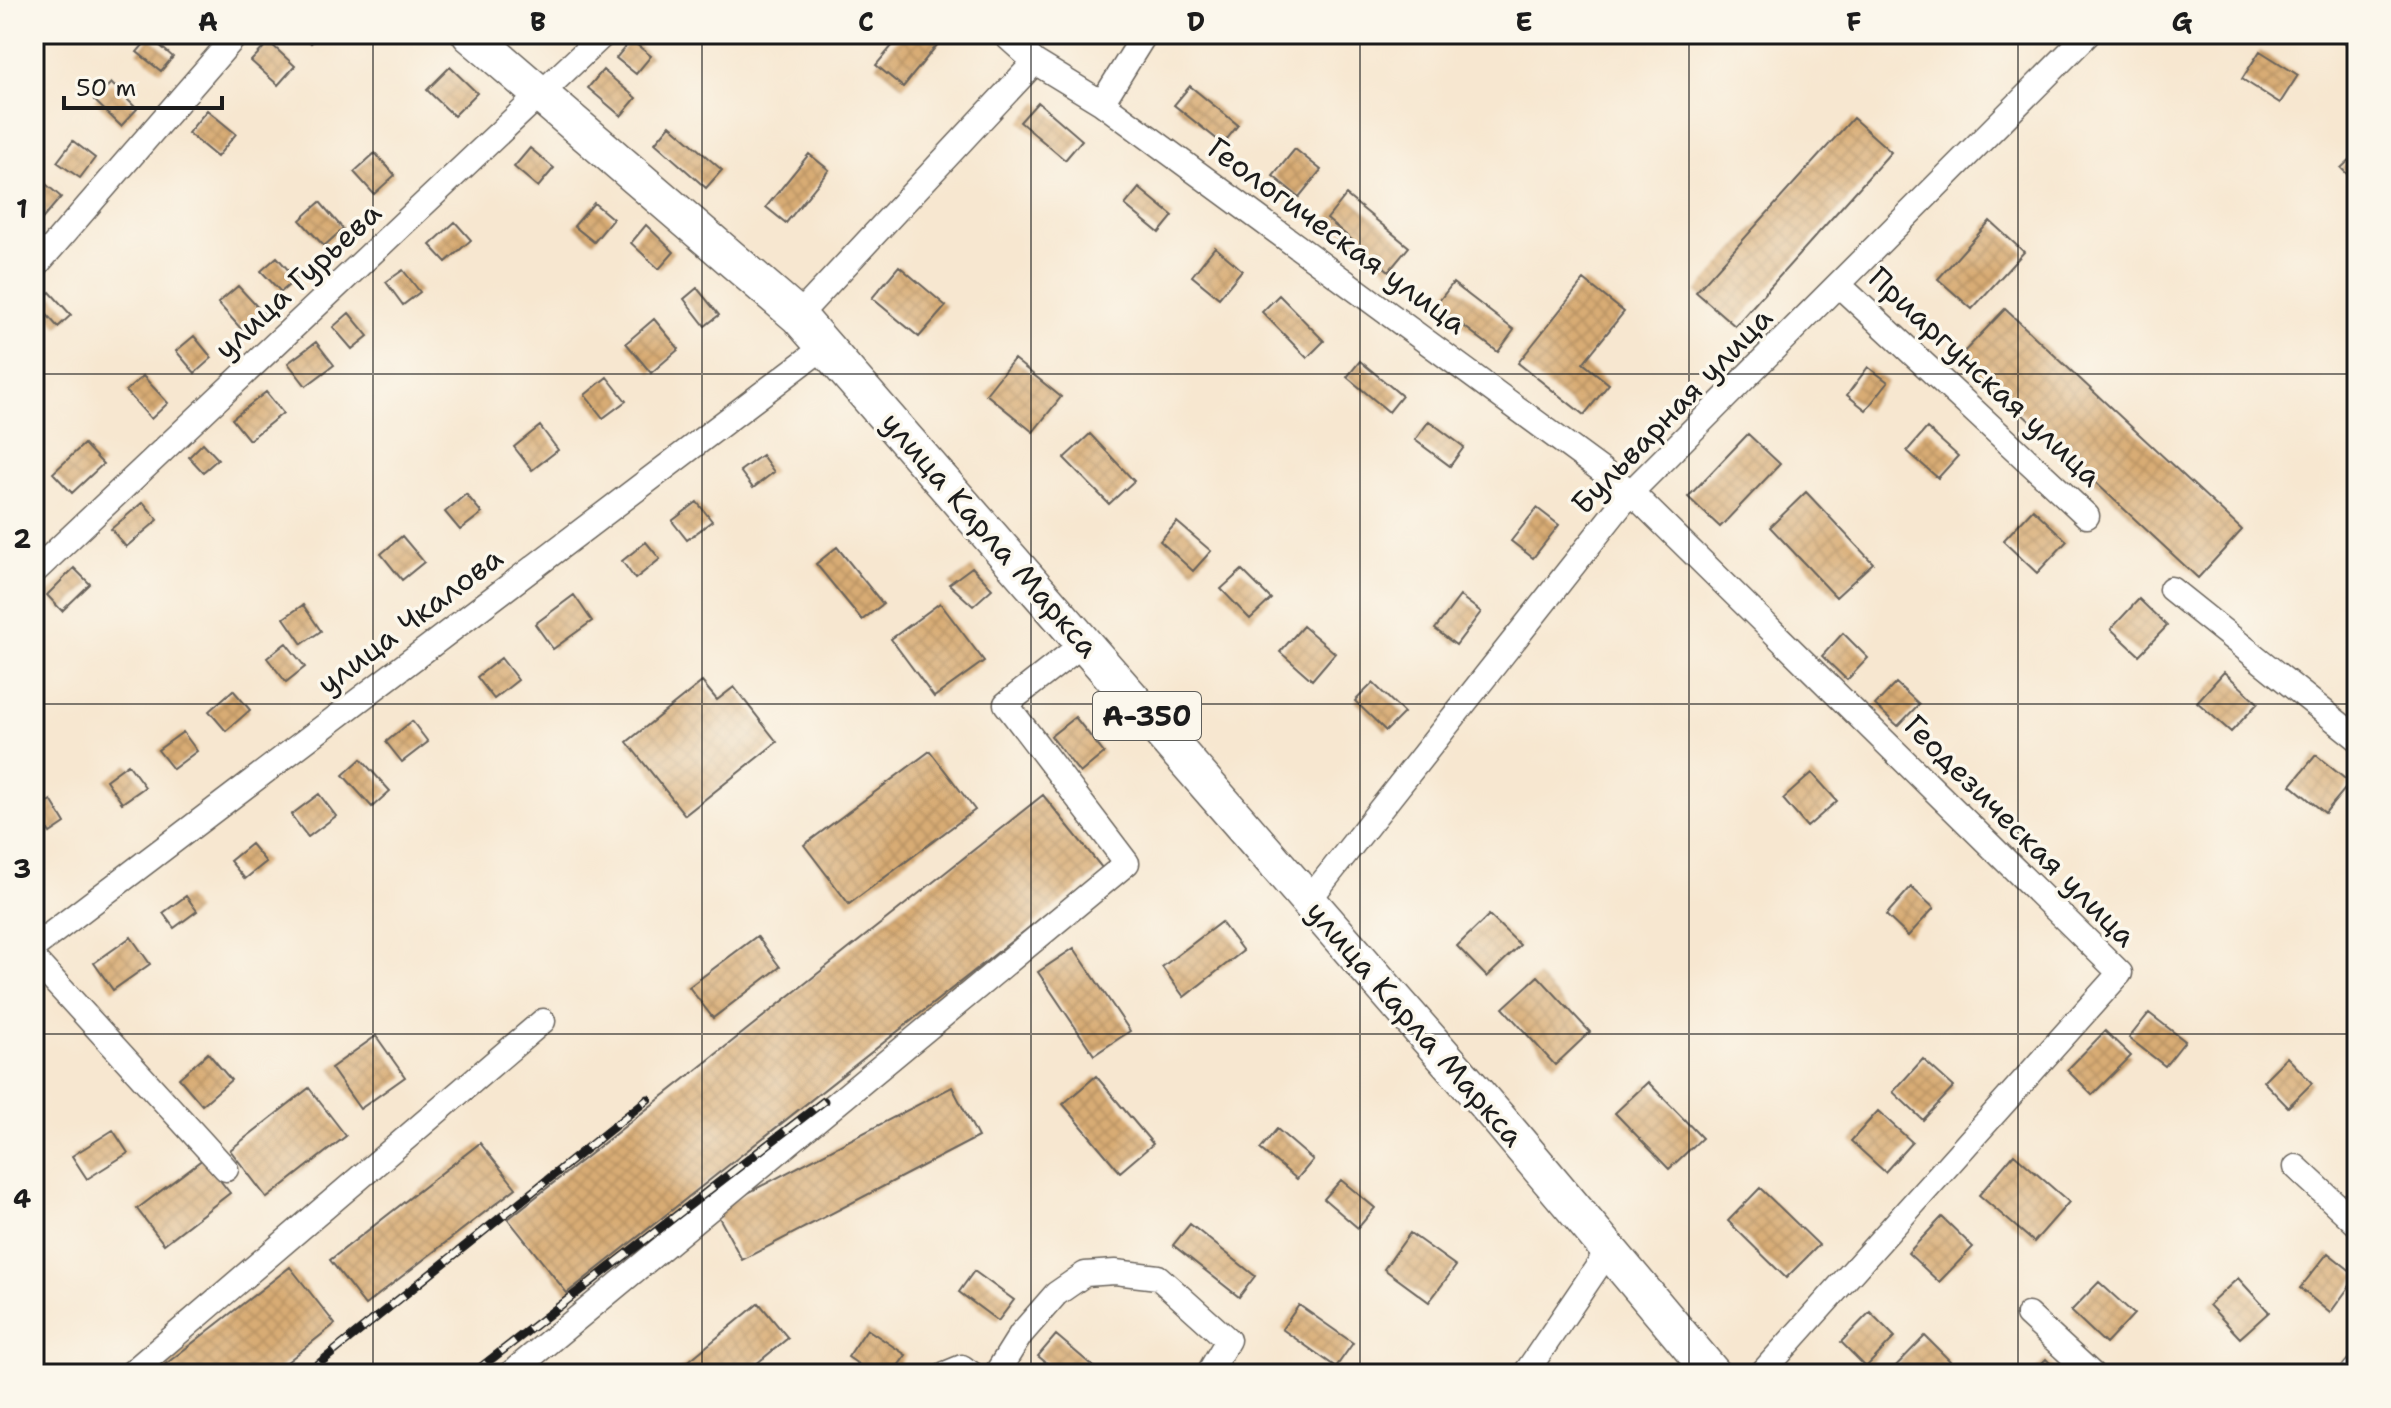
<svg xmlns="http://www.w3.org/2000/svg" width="2391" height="1408" font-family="'Shantell Sans',sans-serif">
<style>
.building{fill:url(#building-cross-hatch)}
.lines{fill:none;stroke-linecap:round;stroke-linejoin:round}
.minor-casing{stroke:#69635b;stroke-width:27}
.highway-casing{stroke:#69635b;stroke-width:39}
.minor{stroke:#fff;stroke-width:24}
.highway{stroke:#fff;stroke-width:36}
.rail-casing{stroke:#1c1c1c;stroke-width:9}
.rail{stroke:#fbf7ec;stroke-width:6;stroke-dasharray:18;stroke-linecap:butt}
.grid{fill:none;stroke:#1c1c1c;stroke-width:2;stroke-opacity:0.55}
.labels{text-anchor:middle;stroke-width:7;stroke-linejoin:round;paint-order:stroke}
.shield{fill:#fbf7ec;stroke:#5f5e5a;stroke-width:2}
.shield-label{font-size:28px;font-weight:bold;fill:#1c1c1c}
.street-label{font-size:30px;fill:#1c1c1c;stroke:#fbf7ec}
.neatline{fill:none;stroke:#1c1c1c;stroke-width:3}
.grid-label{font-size:26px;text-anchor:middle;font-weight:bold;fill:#1c1c1c}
</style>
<defs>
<pattern id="building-cross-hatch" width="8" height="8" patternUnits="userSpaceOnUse" patternTransform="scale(2)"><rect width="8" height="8" fill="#d8ac74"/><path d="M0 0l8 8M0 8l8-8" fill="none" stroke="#b99364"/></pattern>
</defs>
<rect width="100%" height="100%" fill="#fbf7ec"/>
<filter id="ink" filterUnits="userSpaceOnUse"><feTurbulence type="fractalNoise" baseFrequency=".0125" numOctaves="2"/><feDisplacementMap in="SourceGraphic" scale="16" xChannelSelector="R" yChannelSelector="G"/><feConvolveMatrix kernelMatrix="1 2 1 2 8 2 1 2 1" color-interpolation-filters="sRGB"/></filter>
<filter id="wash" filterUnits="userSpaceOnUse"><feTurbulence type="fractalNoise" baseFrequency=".006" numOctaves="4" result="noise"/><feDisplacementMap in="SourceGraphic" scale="32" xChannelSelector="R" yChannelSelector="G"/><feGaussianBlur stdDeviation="1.8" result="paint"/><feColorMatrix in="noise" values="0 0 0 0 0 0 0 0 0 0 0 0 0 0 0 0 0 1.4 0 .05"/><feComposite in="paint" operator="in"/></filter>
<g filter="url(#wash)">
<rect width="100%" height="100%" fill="#f7e7d0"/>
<g id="blocks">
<path class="building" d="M303,34h19l-11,9z
M902,34h35l5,5 -39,48 -27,-22z
M150,37l23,20 -12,14 -24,-19z
M631,40l20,16 -15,18 -20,-16z
M269,42l26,24 -17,19 -27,-24z
M2260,51l38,24 -18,28 -38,-24z
M450,67l27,26 -23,23 -27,-26z
M603,70l33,28 -15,18 -33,-28z
M111,83l26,26 -16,17 -27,-26z
M1190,86l48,39 -15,19 -49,-39z
M1038,102l44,38 -17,20 -45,-38z
M207,110l29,24 -19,23 -29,-24z
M1853,118l38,34 -156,174 -39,-34z
M670,125l52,45 -16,18 -51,-45z
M73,141l22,17 -15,20 -23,-16z
M530,148l24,20 -16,19 -24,-20z
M1295,149l26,21 -22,27 -26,-21z
M375,153l20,22 -21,19 -20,-22z
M2357,153v31l-16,-16z
M809,154l20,16 -43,53 -20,-16z
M34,174l27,23 -23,27 -4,-4z
M1139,188l34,28 -14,17 -34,-28z
M1346,195l63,52 -20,24 -62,-52z
M320,202l23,27 -19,17 -24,-26z
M594,203l19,16 -19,23 -20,-16z
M1990,221l34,31 -52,57 -34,-30z
M455,222l16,18 -25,22 -16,-17z
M646,225l28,27 -15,17 -28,-26z
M1215,247l27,23 -23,28 -27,-22z
M277,257l19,22 -15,13 -20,-21z
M899,266l47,40 -27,31 -47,-39z
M403,270l17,22 -17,13 -17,-23z
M1584,280l40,32 -41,51 26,21 -25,31 -66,-52z
M1453,283l61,47 -16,22 -62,-47z
M238,286l25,27 -20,18 -25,-28z
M697,288l22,27 -14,11 -21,-27z
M50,292l21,23 -13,12 -21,-23z
M1279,295l45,46 -17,17 -45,-46z
M2005,309l237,221 -44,48 -238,-222z
M349,313l19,23 -16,13 -19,-22z
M654,319l25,30 -28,24 -25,-30z
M194,336l18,22 -17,15 -19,-22z
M316,342l18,23 -28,21 -18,-23z
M1014,359l47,38 -28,35 -47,-38z
M1360,361l42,35 -13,16 -42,-35z
M1868,367l20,15 -22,28 -19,-15z
M143,376l25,27 -17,16 -25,-28z
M607,377l19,24 -23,17 -18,-23z
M266,392l17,21 -34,27 -17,-21z
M1429,421l35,26 -14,19 -35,-26z
M540,426l18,24 -26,20 -18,-23z
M1927,428l31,28 -20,22 -31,-27z
M1090,434l44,47 -25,23 -45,-46z
M1748,434l32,30 -60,63 -32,-30z
M203,443l15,16 -15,13 -14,-15z
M84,444l19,20 -31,29 -19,-20z
M762,455l12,17 -21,16 -13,-17z
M1806,492l67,71 -37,34 -66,-70z
M466,494l16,19 -22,17 -15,-18z
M143,502l15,18 -32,27 -15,-18z
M697,502l15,19 -25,19 -15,-19z
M1537,508l22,17 -26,33 -22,-17z
M2033,509l34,32 -30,32 -34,-32z
M1177,522l34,29 -18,20 -33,-30z
M402,536l22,26 -22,18 -21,-26z
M646,542l14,17 -25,20 -13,-18z
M837,547l46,57 -21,16 -46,-56z
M972,567l20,22 -19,17 -24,-22z
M74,568l16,16 -28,27 -15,-16z
M1242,570l29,29 -21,20 -29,-30z
M574,595l18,26 -39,28 -18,-25z
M1460,596l21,16 -25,33 -21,-16z
M2139,599l28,27 -28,29 -28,-26z
M940,603l44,58 -50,36 -43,-58z
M303,605l18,26 -19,13 -18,-26z
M1303,626l32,27 -23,27 -32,-28z
M1843,633l25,25 -21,22 -25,-24z
M286,643l19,24 -19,15 -19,-24z
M501,658l17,22 -24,19 -17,-22z
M2224,672l34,31 -27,29 -34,-30z
M702,682l15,18 17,-13 43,55 -92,73 -58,-73z
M1373,683l31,30 -18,18 -31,-30z
M1896,683l23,21 -21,22 -23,-21z
M233,690l17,20 -24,21 -17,-20z
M1075,717l29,36 -24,20 -29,-37z
M412,721l16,21 -26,20 -16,-20z
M183,732l14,19 -24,18 -15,-19z
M930,751l45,59 -126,94 -45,-59z
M2316,755l34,28 -25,30 -34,-28z
M361,759l29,32 -18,16 -29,-32z
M128,764l17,23 -23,16 -16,-23z
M1812,773l25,28 -30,26 -24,-28z
M319,794l17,22 -28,21 -17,-22z
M1043,795l60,74 -536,424 -59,-74z
M51,800l14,23 -15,10 -15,-23z
M251,844l15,18 -21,17 -15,-18z
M1911,887l23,21 -26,28 -22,-21z
M186,896l11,15 -23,17 -11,-15z
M1489,915l31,30 -33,32 -30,-31z
M1221,922l22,29 -59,46 -22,-30z
M757,936l23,31 -67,51 -24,-31z
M131,937l19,27 -37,26 -19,-27z
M1074,948l56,83 -36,24 -56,-83z
M1538,976l52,56 -35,33 -52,-57z
M2149,1013l36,28 -20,25 -36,-28z
M2105,1031l26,25 -39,39 -25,-25z
M376,1036l29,41 -45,32 -29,-41z
M208,1053l23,27 -29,25 -23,-27z
M2287,1057l25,26 -24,24 -25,-26z
M1923,1059l31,28 -31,33 -30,-28z
M1096,1076l57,68 -33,28 -57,-68z
M1648,1082l54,56 -33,31 -54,-56z
M952,1087l26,50 -236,123 -27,-50z
M309,1088l37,48 -79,62 -37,-48z
M1878,1111l34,31 -27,30 -34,-31z
M1277,1129l36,31 -16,19 -37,-30z
M113,1130l15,23 -41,26 -15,-23z
M480,1143l36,45 -151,117 -35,-45z
M2014,1154l55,48 -35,40 -55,-47z
M203,1159l27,34 -66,51 -27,-35z
M1341,1180l34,28 -17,20 -34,-29z
M1760,1188l59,57 -33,33 -58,-57z
M1942,1217l31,30 -34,35 -31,-29z
M1190,1224l65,52 -16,21 -66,-52z
M1410,1233l46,33 -27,36 -45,-33z
M2328,1253l29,23 -27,37 -30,-25z
M290,1267l45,57 -63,50h-119z
M974,1271l40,29 -16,21 -39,-29z
M2238,1278l31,34 -29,26 -31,-33z
M2099,1282l35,32 -28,30 -35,-33z
M759,1303l29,35 -44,36h-71z
M1299,1305l54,38 -17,24 -54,-38z
M1870,1312l25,25 -29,30 -25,-25z
M867,1329l39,26 -14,19h-19l-25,-17z
M1056,1335l40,34 -4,5h-32l-22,-18z
M1925,1336l25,25 -12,13h-50z
M2046,1359l15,15h-30z"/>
</g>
</g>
<g filter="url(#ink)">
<use href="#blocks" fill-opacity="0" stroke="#69635b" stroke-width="2"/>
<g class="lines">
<g class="minor-casing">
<path id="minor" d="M1004,34l31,28 67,41 529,389 489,481 -359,401
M2353,34l4,4
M1102,103l43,-69
M34,268l203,-234
M1839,285l248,231
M798,316l237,-254
M34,572l570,-538
M2171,589l186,149
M1308,901l323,-409 457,-458
M34,947l791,-601
M34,959l192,210
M2296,1167l61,57
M2028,1315l64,59
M130,1374l413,-353
M510,1374l617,-511 -121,-159 78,-61
M945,1374l17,-7 10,7
M996,1374l25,-40 35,-40 29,-20 30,-2 43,5 70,63 -20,34
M1525,1374l84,-124
M2352,1374l5,-6"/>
</g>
<g class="highway-casing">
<path id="highway" d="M470,34l328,282 699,801 216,257"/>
</g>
<use href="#minor" class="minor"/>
<use href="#highway" class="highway"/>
<g class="rail-casing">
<path id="rail" d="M306,1374l342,-275
M472,1374l352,-273"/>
</g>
<use href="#rail" class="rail"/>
</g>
</g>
<path class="grid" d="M373,34v1340M702,34v1340M1031,34v1340M1360,34v1340M1689,34v1340M2018,34v1340M34,374h2323M34,704h2323M34,1034h2323"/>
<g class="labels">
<rect class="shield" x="1093" y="692" width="108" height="48" rx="6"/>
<g class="shield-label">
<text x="1147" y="726">А-350</text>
</g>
<g class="street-label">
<text transform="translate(1337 236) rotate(36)" y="10">Геологическая улица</text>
<text transform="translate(298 281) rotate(-43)" y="10">улица Гурьева</text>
<text transform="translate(1985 377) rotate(43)" y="10">Приаргунская улица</text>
<text transform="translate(1672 411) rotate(-46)" y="10">Бульварная улица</text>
<text transform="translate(990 535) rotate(49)" y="10">улица Карла Маркса</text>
<text transform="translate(410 621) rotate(-37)" y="10">улица Чкалова</text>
<text transform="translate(2020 831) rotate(45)" y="10">Геодезическая улица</text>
<text transform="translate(1415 1024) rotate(49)" y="10">улица Карла Маркса</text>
</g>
</g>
<rect width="2391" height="1408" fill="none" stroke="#fbf7ec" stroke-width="88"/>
<path d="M64 96v12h158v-12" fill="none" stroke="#1c1c1c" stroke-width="4"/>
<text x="76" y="96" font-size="24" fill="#1c1c1c" stroke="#fbf7ec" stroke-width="6" paint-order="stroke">50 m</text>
<rect x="44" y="44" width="2303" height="1320" class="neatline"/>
<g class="grid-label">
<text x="208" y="31">A</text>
<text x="538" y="31">B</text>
<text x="866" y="31">C</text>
<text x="1196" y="31">D</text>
<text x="1524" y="31">E</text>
<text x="1854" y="31">F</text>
<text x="2182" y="31">G</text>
<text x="22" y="218">1</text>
<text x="22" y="548">2</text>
<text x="22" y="878">3</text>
<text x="22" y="1208">4</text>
</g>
</svg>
